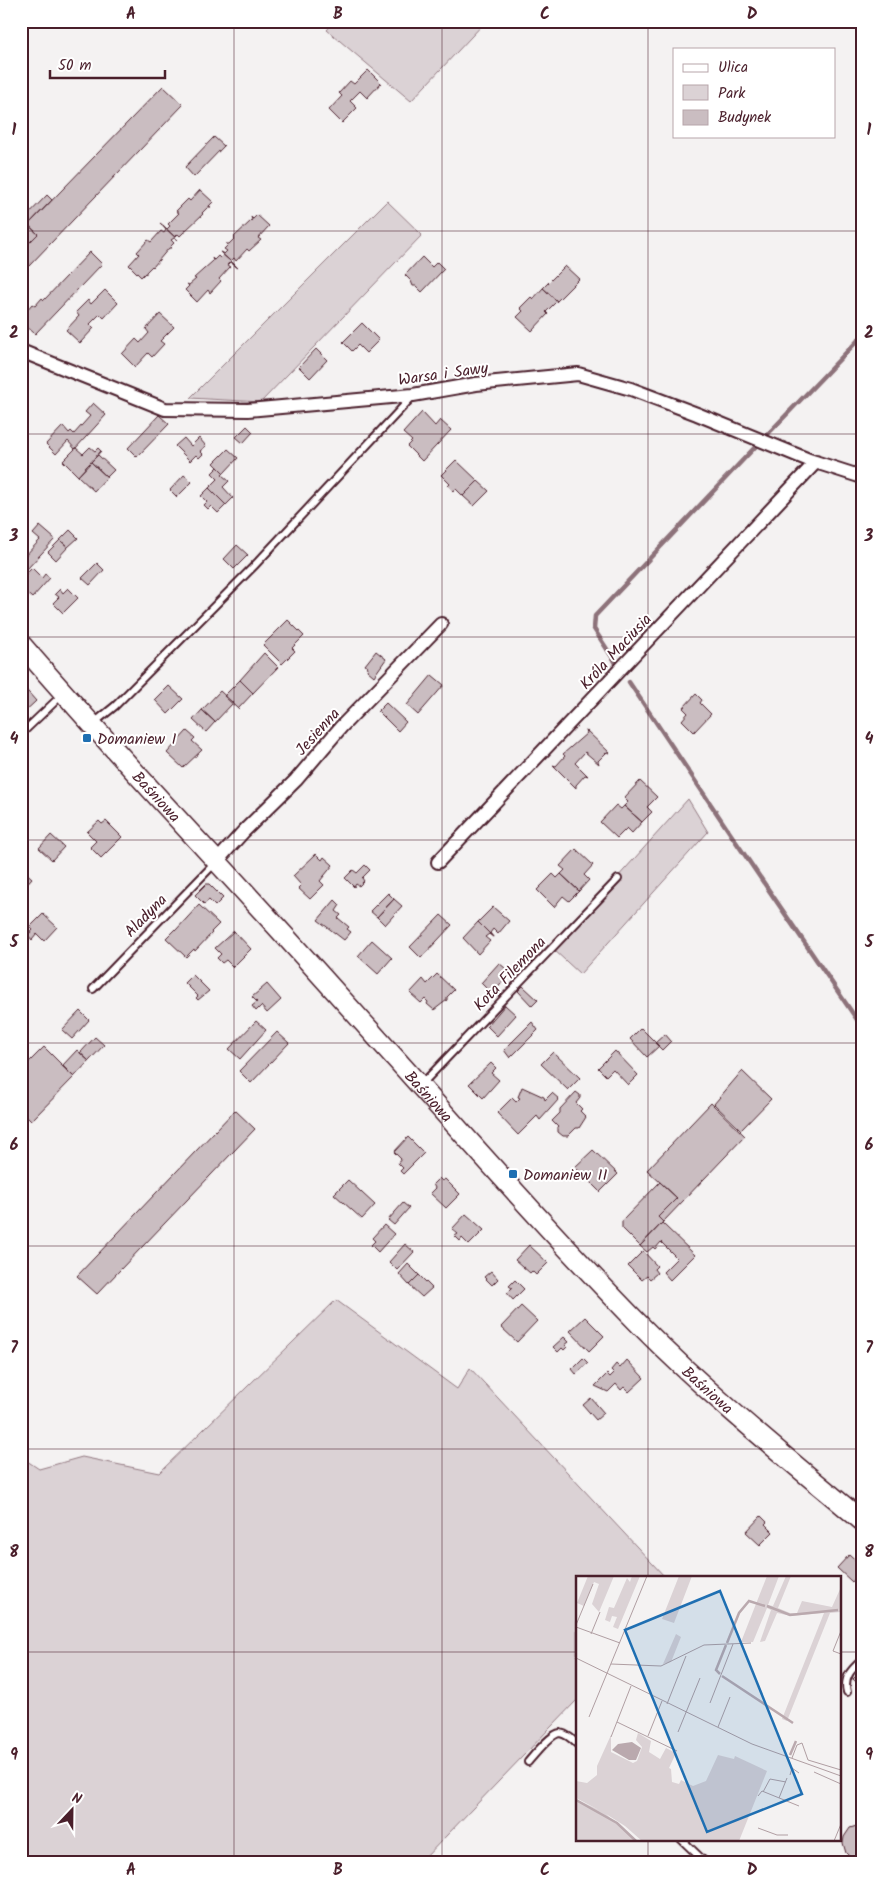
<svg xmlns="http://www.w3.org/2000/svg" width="883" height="1883" font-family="Kalam,sans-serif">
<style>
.green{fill:#dbd2d5;stroke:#927880}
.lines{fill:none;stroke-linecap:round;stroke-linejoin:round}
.stream{stroke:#8d727a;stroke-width:4.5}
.building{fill:#cabdc1;stroke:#4a1f2b}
.lane-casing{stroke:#4a1f2b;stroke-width:10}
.street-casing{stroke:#4a1f2b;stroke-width:16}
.secondary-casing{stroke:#4a1f2b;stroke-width:22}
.lane{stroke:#fff;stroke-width:6}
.street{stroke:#fff;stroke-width:12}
.secondary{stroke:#fff;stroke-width:19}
.grid{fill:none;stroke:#4a1f2b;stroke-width:1;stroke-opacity:0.55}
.poi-dot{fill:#1f6fb2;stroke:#fff;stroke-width:2}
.labels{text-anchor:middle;stroke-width:4;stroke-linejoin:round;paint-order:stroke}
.street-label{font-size:16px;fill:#4a1f2b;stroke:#fff}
.poi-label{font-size:16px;fill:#4a1f2b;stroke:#fff;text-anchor:start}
.inset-river{fill:none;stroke:#baa9ae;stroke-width:2.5}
.inset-road{fill:none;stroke:#b09ea2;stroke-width:1}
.view{fill:#1f6fb2;fill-opacity:0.15;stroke:#1f6fb2;stroke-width:2.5}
.inset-edge{fill:none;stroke:#4a1f2b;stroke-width:2.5}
.neatline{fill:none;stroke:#4a1f2b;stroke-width:2}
.grid-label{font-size:16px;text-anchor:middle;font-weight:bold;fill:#4a1f2b}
</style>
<rect width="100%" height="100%" fill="#f4f2f2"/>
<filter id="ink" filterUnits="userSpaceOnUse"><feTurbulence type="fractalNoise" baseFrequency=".02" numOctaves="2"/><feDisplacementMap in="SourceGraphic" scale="10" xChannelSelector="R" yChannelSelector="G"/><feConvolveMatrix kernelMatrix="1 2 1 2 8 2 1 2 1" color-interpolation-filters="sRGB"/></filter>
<g filter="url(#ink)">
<path class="green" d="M335,21h151l-75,80 -84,-71z
M387,201l35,34 -161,167 -71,-4z
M688,799l20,33 -128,142 -27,-25z
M336,1300l121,89 13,-21 195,209h-88v123l-156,162h-400v-405l18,12 43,-12 77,16z"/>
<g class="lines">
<path class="stream" d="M765,437l97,-101
M616,663l-22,-34 1,-13 163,-172
M629,682l107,160 126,185"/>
</g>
<path class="building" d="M368,70l13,13 -14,15 -7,-7 -10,10 7,7 -15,15 -13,-13 13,-14 -3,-3 11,-12 4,3z
M163,86l20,19 -154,161 -8,-7v-8l17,-17 -10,-9z
M214,137l10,9 -30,31 -9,-10z
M200,190l13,12 -4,4 2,1h-3l-6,6 1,1 -18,17v2l-1,-1 -4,4 -2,-2 -3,3 3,3 -18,-17 7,6 3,-3 -2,-2 11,-11 -3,-2 12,-12 2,2z
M47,195l5,5 -24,25 -5,-5z
M257,215l12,11 -11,12 3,2 -12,11 -2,-2 -11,12 -2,-3 -3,3 7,7 -18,-16 4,2 3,-3 -3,-2 4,-4 -2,-1h3l6,-6 -1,-1 18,-17 -1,-3 2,2z
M22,219l16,15 -17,17v-30z
M160,223l18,17 -4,-2 -3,2 3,3 -4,4 1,1h-2l-16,19 -1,-1 -6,6v2l-1,-1 -4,4 -12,-12 10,-11 -2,-2 11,-12 3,2 10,-11 3,2 2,-3z
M90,252l12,12 -67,70 -14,-13 7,-8 -2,-2 6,-7 3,2 7,-8 2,2z
M220,252l18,16 -8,-6 -3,3 3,2 -11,12 2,2 -11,12 -2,-3 -11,12 -12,-12 4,-4 -2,-2 2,1 7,-6 -2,-1 19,-17 -1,-3 2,2 4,-4 2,2 3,-3z
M422,257l10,10 5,-5 7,7 -22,23 -6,-6h-3l-2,-5 -6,-6z
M565,266l14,13 -22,22 -14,-13z
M543,288l14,13 -11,11 2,2 -16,17 -15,-14 6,-6 -3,-3 11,-11 2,2z
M105,290l13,13 -14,15 -4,-4 -10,10 4,4 -14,15 -14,-13 13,-14 -3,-4 12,-12 3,4z
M160,314l14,13 -14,14 4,3 -12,13 -4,-4 -13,14 -13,-13 14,-15 4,4 9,-10 -3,-4z
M362,323l17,17 -13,13 -8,-8 -6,6 -9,-9z
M316,349l11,11 -17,18 -11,-11z
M93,403l13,12 -31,34 -7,-8 -12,13 -10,-10 17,-18 6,7 2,-2 3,3 16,-18 -5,-4z
M422,412l13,14 5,-6 11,10 -29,31 -15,-15 5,-5 -9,-8z
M159,415l10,9 -32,33 -9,-9z
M247,426l6,6 -10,11 -7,-6z
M184,438l7,8 8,-8 7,8 -6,5 3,3 -4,4 -3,-3 -6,6 -15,-15z
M90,447l5,4 3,-3 3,3 -23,25 -15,-15 13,-13 7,6z
M228,449l10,9 -14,15 -10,-10z
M98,455l16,15 -7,7 -16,-15z
M456,460l22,21 -15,15 -7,-7 -3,2 -5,-5 2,-2 -9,-9z
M91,462l16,15 -13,14 -16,-15z
M218,467l6,6 -2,2 7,6 -6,6 10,11 -7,7 -17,-17 9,-9 -6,-6z
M184,475l8,7 -15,15 -7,-7z
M478,481l11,10 -15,15 -11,-10z
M209,488l17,17 -8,8 -7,-7 -3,3 -4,-4 3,-3 -6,-6z
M40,526l15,13 -28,30 -6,-5v-4l19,-20 -7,-6z
M70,530l8,8 -10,9 -8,-7z
M60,540l8,7 -12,13 -8,-8z
M237,545l11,10 -14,14 -10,-10z
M97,563l7,7 -14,15 -8,-7z
M32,568l10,10 3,-4 5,4 -18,20 -11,-10v-9z
M68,588l10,10 -15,15 -10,-10 6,-6 -4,-3 5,-5 3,4z
M288,620l16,16 -12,12 3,3 -13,13 -19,-19z
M376,651l10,8 -12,17 -7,-6 1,-3 -3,-2z
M264,653l14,14 -25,26 -13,-13z
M432,675l12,10 -26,30 -11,-10z
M240,680l13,13 -15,16 -14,-13z
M21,684l15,17 -15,14z
M169,686l14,13 -15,15 -13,-14z
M220,691l13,12 -18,19 -13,-12z
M696,694l6,6 -2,3 11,11 -17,18 -12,-12 6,-7 -5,-5z
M386,703l20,19 -8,9 -20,-20z
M202,710l13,12 -9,10 -13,-12z
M586,730l24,23 -3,-1 -9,9 1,3 -14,-12 -10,11 13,13 -3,-1 -9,10v3l-23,-23 3,1 9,-10 -2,-2 24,-21z
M187,731l8,7 -3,3 10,9 -19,18 -16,-15z
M640,781l17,16 -10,10 5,5 -10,10 -18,-16 4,-4 -4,-4z
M616,805l5,4 3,-3 18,16 -10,11 -5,-5 -10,10 -17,-16z
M99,821l3,3 4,-3 16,16 -21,21 -11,-11 6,-6 -9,-9z
M51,835l13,12 -12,13 -13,-12z
M576,849l17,16 -9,10 5,5 -10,11 -18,-17 4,-4 -5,-4z
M316,854l6,6 2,-3 9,8 -13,16 4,4 -14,14 -12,-11 3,-3 -8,-9z
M365,865l5,5 -8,8 2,3 -5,5 -3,-2 -2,3 -9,-9 8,-8 4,3z
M21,868l11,10 -8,9 2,3 -5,5z
M553,874l4,4 4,-4 18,17 -10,10 -6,-5 -9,11 -17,-17z
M206,884h3l14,14 -8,8 -6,-6 -5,4 -9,-9z
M388,893l6,6 -17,18 -7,-6z
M394,899l8,7 -17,19 -8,-8z
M335,900l5,5 -4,6 5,4 -3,3 11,9 -2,2 4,3 -7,8 -26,-20z
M199,905l20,19 -8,8 1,1 -17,18 -1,-2 -8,8 -20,-19 9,-9 1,1z
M493,907l16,14 -11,13 -5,-5 -3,4 4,5 -16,-16z
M43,914l14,13 -13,14 -7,-7 -5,6 -4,-5 5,-5 -3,-3z
M441,915l11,10 -31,33 -11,-11z
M478,922l16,16 -5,-4 -4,3 5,4 -12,13 -15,-16z
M234,931l17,18 -18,18 -7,-7 -4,3 -5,-5 4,-4 -6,-6z
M372,940l20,18 -14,16 -20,-18z
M499,963l12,10 -19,21 -11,-11z
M437,974l17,16 -7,7v3l-13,10 -7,-6 1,-2 -3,-3 -4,4 -11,-10 13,-14 4,5z
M193,975l16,16 -11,9 -2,-2 2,-2 -13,-13z
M267,984l14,16 -14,13 -6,-7 -5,5 -4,-5 5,-4 -5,-5z
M523,986l15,14 -6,6 -14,-15z
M505,1005l11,10 -19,21 -10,-10z
M80,1011l9,9 -17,19 -10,-9z
M256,1021l10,9 -26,29 -11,-10z
M532,1022l6,8 -28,28 -6,-8z
M641,1028l18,18 -12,11 -17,-18z
M277,1032l12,11 -38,40 -12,-12z
M665,1034l6,7 -9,9 -7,-7z
M95,1037l9,8 -15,16 -9,-8z
M44,1047l30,30 -43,44 -10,-10v-33l5,-5 -4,-4z
M77,1050l12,11 -15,16 -12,-11z
M615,1051l23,24 -10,10 -15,-16 -7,7 -8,-8z
M553,1052l27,26 -12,12 -27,-26z
M491,1063l5,5 -5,5 8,7 -16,18 -14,-14z
M742,1071l29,28 -30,31 -27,-26z
M522,1087l22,10 1,3 7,-7 7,6 -19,21 -3,-4 -19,19 -21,-22 15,-15 4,4 4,-4 -2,-1z
M576,1092l4,3v3l-4,5 6,6 -2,2 6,6 -7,11h-3l-8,8h-5l-5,-4v-5l-6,-6 8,-8v-4z
M711,1103l34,33 -82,86 -5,-5 19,-19 -30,-28z
M235,1110l20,19 -158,165 -20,-18z
M408,1137l16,16 -21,21 -3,-3 3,-3 -5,-5 3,-4 -7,-7z
M593,1150l25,24 -18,18 -25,-25z
M439,1178l3,3 3,-2 15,15 -14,14 -16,-15 5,-5 -2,-4z
M348,1180l27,25 -13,14 -28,-25z
M660,1182l17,16 -19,19 5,5 -23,24 -18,-18v-7z
M403,1203l6,5 -15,17 -6,-5z
M466,1214l18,16 -15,15 -7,-7 -2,3 -5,-5 3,-2 -6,-5z
M662,1223l33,32 -25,25 -7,-8 14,-14 -16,-16 -6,7 -2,-2 -6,5 -7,-6z
M384,1225l10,9 -16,18 -7,-7 4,-4 -3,-3z
M405,1244l9,8 -17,18 -8,-8z
M529,1245l19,18 -12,12 -4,-4 -2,2 -15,-13z
M643,1251l14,15 -3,3 3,4 -7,6 -3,-3 -5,4 -14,-14z
M408,1264l11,11 -10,10 -10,-11z
M491,1271l7,8 -6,6 -8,-8z
M419,1275l13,13 -10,9 -13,-12z
M515,1280l9,9 -11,11 -6,-7 5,-5 -3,-2z
M521,1306l16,15 -20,21 -16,-15z
M585,1317l19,19 -15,15 -19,-20z
M564,1337l5,5 -4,3 2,2 -3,3 -2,-2 -4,4 -5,-5z
M583,1358l5,5 -12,11 -4,-5z
M627,1360l17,18 -15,14 -5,-5 -3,3 -5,-6 -8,8 -13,-6 12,-12 3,3 4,-4 -3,-3 5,-6 4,4z
M591,1398l13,15 -8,7 -13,-15z
M761,1516l6,6 -2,2 8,8 -13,13 -14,-13z
M849,1555l13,12v4l-10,11 -15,-14z
M862,1670v18l-9,-9z
M860,1825h2v35l-12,-3 -4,-4 -3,-10 1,-6 6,-9z"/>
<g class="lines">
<g class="lane-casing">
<path id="lane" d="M94,723l21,-17 139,-140 159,-170
M21,734l42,-40
M93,989l123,-127
M421,1085l197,-206
M847,1692c-4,-15 5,-23 15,-32
M528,1762c6,-7 24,-29 32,-29 7,1 12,6 17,11
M681,1839l24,23"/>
</g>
<g class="street-casing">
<path id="street" d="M21,351l144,58 83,1 165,-15 63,-11 102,-10 53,15 66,25 112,46 53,17
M217,861l27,-30 52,-51 45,-53 100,-103
M438,862l378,-400"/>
</g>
<g class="secondary-casing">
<g id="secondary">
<path id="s1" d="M21,644c104,121 214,235 320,354 100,110 197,223 301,329 69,70 145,131 220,194"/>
</g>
</g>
<use href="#lane" class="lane"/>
<use href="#street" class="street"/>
<use href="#secondary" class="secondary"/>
</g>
</g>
<path class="grid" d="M234,21v1841M442,21v1841M648,21v1556M21,231h841M21,434h841M21,637h841M21,840h841M21,1043h841M21,1246h841M21,1449h841M21,1652h556M839,1652h23M648,1839v23"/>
<g class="poi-dot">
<rect x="82" y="733" width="10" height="10" rx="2.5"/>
<rect x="508" y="1169" width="10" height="10" rx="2.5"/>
</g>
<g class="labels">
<g class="street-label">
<text transform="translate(443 373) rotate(-8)" y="6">Warsa i Sawy</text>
<text transform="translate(615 651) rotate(-47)" y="6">Króla Maciusia</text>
<text transform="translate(317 731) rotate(-48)" y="6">Jesienna</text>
<text dy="6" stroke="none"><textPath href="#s1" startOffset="204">Baśniowa</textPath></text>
<text transform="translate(145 915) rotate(-46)" y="6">Aladyna</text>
<text transform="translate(509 973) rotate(-46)" y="6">Kota Filemona</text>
<text dy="6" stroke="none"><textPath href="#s1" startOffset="609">Baśniowa</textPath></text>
<text dy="6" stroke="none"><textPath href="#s1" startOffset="1014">Baśniowa</textPath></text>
</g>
<g class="poi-label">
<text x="97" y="744">Domaniew I</text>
<text x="523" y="1180">Domaniew II</text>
</g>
</g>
<g transform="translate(576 1576)">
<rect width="265" height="265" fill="#f4f2f2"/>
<path d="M12,0h26l-15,36 -7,-8 7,-20 -5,-2 -10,24 -7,-3zM56,0h8l-22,53 -5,-2 4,-10 -5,-1 -2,6 -5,-2 4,-13 5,1 13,-30 3,4zM103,0h13l-18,47 -12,-4zM191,0h12l-11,29 5,1 13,-30h5l-13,32 12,5h7l5,-12 30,6 9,-20v25l-11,1 -43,108 -5,-2 42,-106 -33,3 -14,-3 -12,28 -5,1 11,-32 -4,-2 -14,34h-12zM100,58l5,3 -10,25 -8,2zM62,157l13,8 -2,11 11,7 6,-11 10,5 -7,15 2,1 1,13 7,2 2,-4 12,6 13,-5 12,-26 16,4 1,-3 32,15 -28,70h-97l-17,-15 -19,-12 31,27h-61v-42l23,11 -23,-12v-17l11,2 10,-8v-9l14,-31v17l22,11 4,-2 5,-14 -6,-7z" fill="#dbd2d5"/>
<path d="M56,166l9,6 -5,12h-7l-17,-10 6,-6z" fill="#baa9ae"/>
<path class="inset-river" d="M191,30l23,9 48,-5M151,67l12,-30 10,-12 16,5M144,98l-4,-4 10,-25M146,100l71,47M214,179l6,-14M0,224l41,23 19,18"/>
<path class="inset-road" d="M0,49l17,-41M0,51l44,16M265,55l-8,20 8,3M15,58l9,-22M0,82l176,86 89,32M35,88l50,2 43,-21 47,-2M134,127l23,-59M91,128l19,-48M13,141l58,-141M41,146l60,29M142,151l12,-30M102,156l22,-54M72,160l14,-35M35,161l20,-51M216,182l5,-13 5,-2 6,17 33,10M238,196l27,12M214,199l2,-7 7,5M187,216l7,-13 16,3M182,220l4,-5 37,15M203,222l8,-20M182,252l19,7h11M258,265l7,-17"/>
<path class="view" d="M144,15l82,203 -95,38 -82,-202z"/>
<rect width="265" height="265" class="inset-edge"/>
</g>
<rect width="883" height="1883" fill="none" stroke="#fff" stroke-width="55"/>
<rect x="673" y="48" width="162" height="90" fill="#ffffff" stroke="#b7a5aa"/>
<rect x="683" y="64" width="25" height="8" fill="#ffffff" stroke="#b7a5aa"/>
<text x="718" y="72" font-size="15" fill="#4a1f2b">Ulica</text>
<rect x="683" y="85" width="25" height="15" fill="#dbd2d5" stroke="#b7a5aa"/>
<text x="718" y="98" font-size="15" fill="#4a1f2b">Park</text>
<rect x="683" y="110" width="25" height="15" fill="#cabdc1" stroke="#b7a5aa"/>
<text x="718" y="122" font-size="15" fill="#4a1f2b">Budynek</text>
<g transform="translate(72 1810) rotate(22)" stroke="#ffffff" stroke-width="4" paint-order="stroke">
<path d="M0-4L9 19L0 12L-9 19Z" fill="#4a1f2b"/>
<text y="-8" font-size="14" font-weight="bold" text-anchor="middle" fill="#4a1f2b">N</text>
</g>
<path d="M50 70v8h115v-8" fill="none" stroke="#4a1f2b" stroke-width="2.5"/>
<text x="58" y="70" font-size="15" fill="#4a1f2b" stroke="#ffffff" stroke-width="4" paint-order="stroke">50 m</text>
<rect x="28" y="28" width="828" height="1828" class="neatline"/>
<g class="grid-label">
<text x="131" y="19">A</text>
<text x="338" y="19">B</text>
<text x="545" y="19">C</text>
<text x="752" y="19">D</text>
<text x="14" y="135">1</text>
<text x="869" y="135">1</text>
<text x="14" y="338">2</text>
<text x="869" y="338">2</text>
<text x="14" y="541">3</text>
<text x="869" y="541">3</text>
<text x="14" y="744">4</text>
<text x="869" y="744">4</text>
<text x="14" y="947">5</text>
<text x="869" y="947">5</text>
<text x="14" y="1150">6</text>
<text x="869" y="1150">6</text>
<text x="14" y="1353">7</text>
<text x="869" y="1353">7</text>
<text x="14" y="1557">8</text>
<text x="869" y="1557">8</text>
<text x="14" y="1760">9</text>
<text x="869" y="1760">9</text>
<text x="131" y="1875">A</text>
<text x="338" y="1875">B</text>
<text x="545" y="1875">C</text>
<text x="752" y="1875">D</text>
</g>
</svg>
